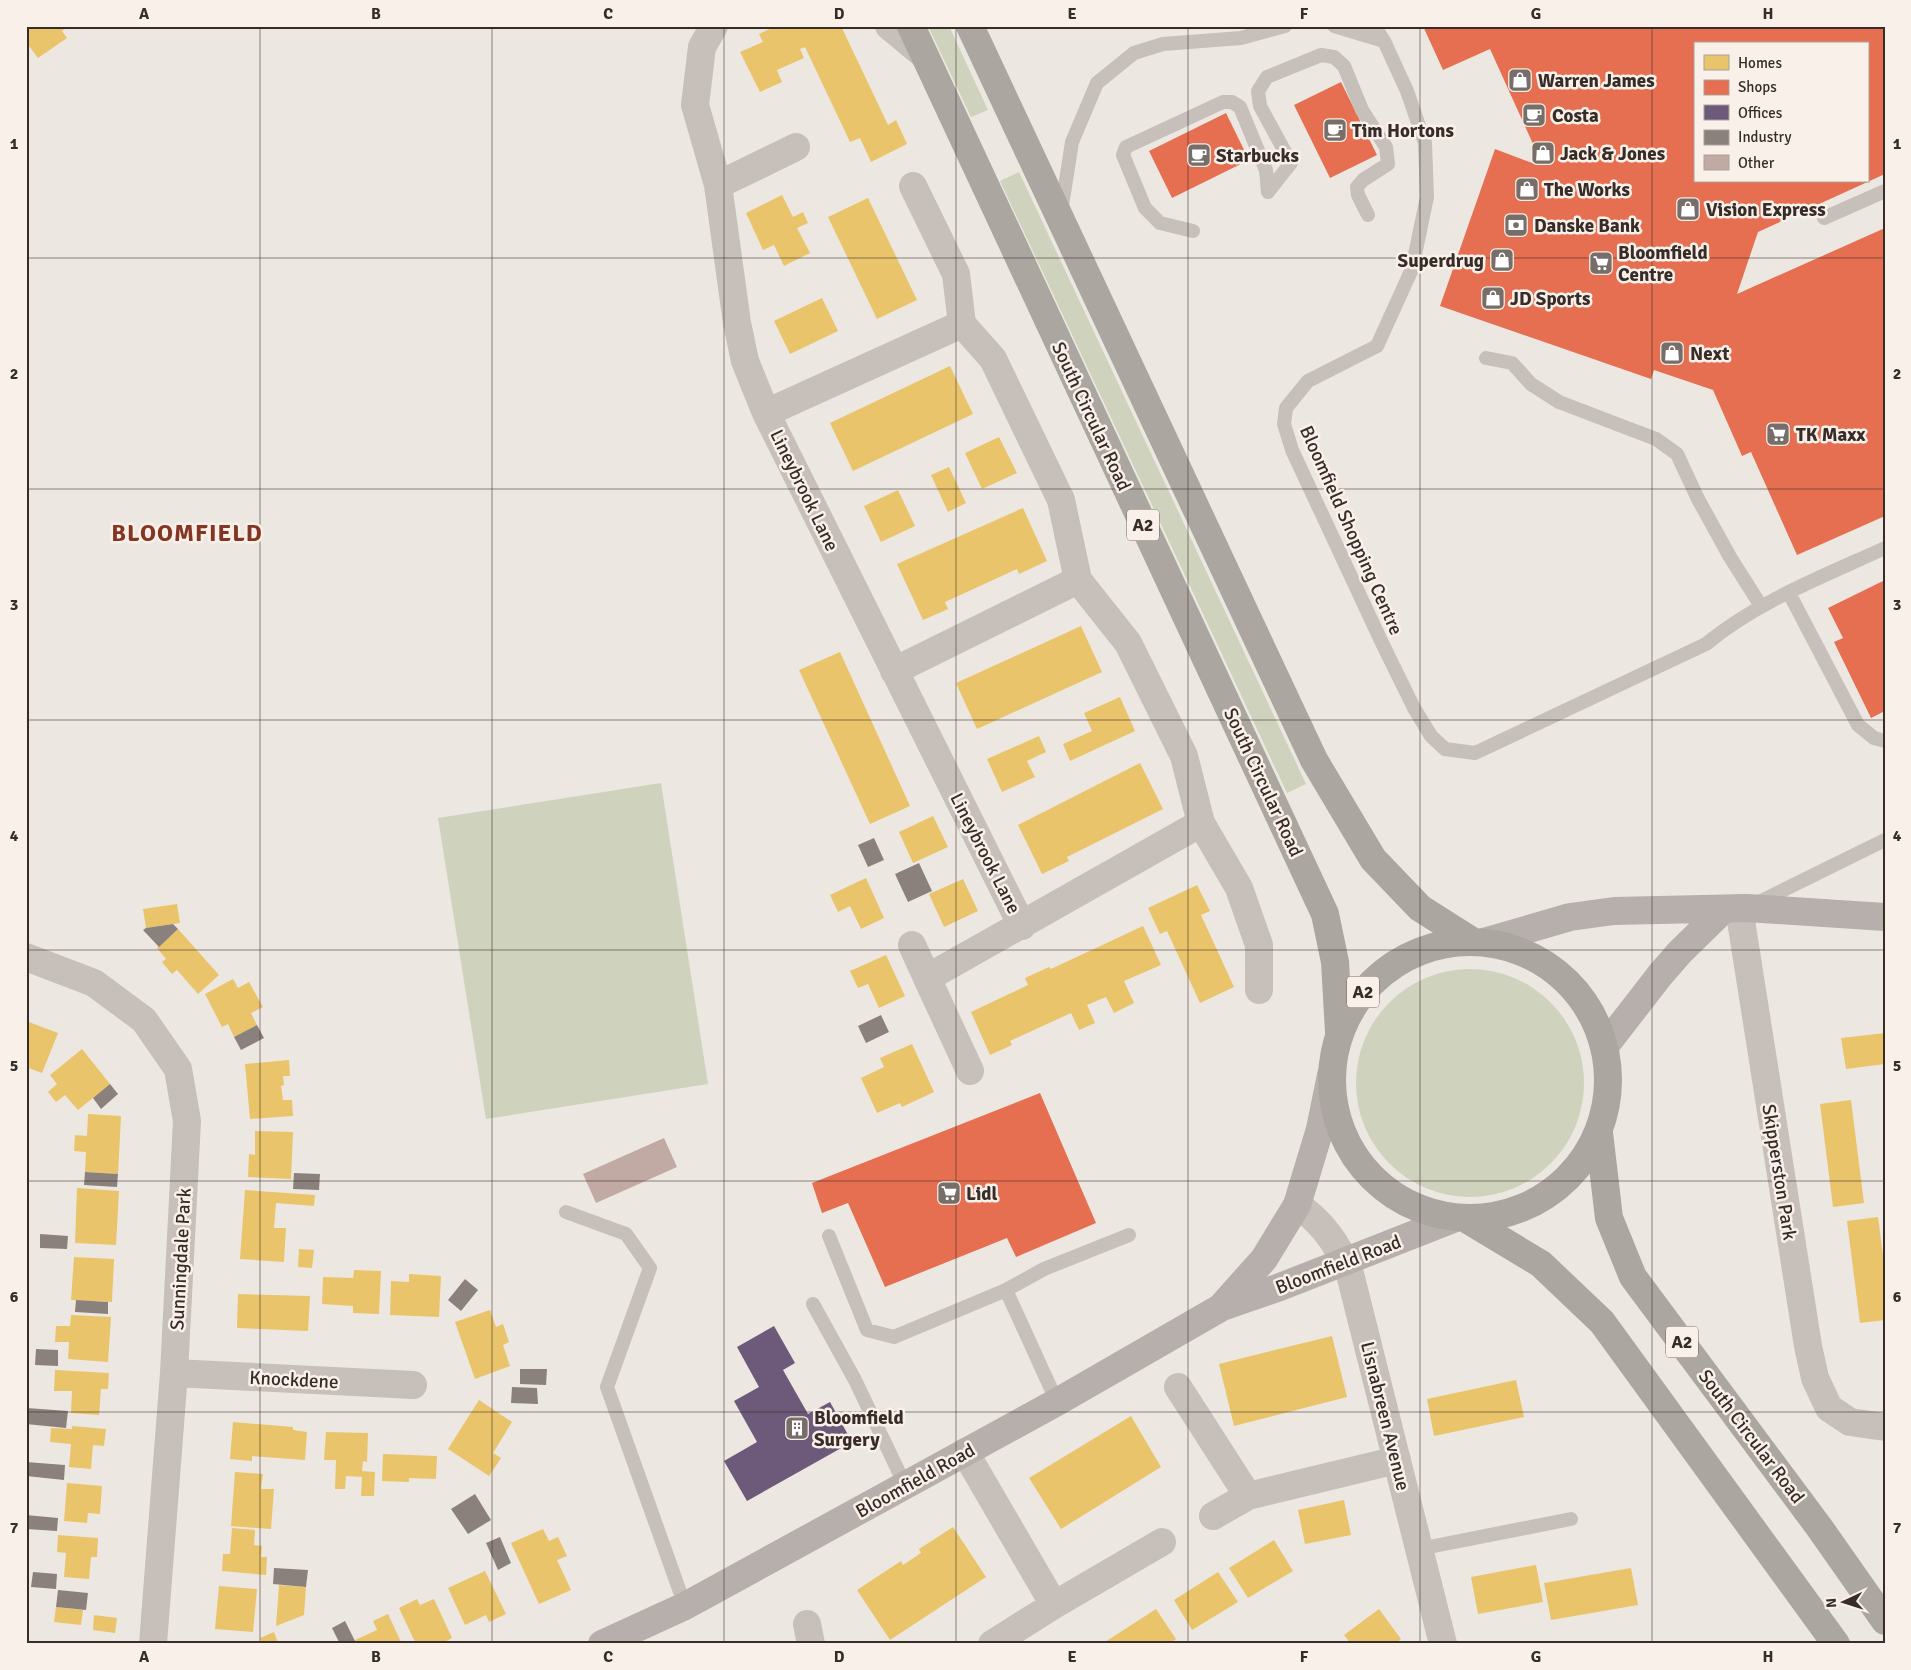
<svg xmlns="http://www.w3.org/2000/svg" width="1911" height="1670" font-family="Signika,sans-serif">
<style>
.green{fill:#cfd2bc}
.homes{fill:#e9c46a}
.shops{fill:#e76f51;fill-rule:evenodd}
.offices{fill:#6d597a}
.industry{fill:#8a817c}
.building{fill:#c0aaa3}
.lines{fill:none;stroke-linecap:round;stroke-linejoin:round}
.lane{stroke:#c6bfba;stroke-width:14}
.street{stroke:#c6bfba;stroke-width:28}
.secondary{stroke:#b7afab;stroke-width:28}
.highway{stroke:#aca6a0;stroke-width:28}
.grid{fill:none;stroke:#372c28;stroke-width:1;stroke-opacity:0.55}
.labels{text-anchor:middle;stroke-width:5;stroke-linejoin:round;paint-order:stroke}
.shield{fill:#f9f1e9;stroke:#716762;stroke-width:1}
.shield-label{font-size:18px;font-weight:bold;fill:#372c28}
.poi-label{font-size:19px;font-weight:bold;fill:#372c28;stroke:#f9f1e9;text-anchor:start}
.street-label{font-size:19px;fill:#372c28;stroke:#f9f1e9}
.district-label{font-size:24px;font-weight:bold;letter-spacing:1px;fill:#843523;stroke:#f9f1e9}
.neatline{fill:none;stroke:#372c28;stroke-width:2}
.grid-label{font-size:16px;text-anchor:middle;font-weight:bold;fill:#372c28}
</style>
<rect width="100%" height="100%" fill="#ede7e1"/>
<path class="green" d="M928,26h21l39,84 -17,7z
M1019,172l287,612 -19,9 -287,-612z
M661,783l47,301 -222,35 -48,-301z
M1356 1083a114 114 0 1 1 228 0a114 114 0 1 1-228 0Z"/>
<path class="homes" d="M28,26h40l-6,5 5,7 -29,20 -12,-16v-14z
M776,26h65l47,99 8,-5 11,24 -36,18 -11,-24 -10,4 -45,-95 -5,2 4,9 -27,12 5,12 -22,10 -20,-40 23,-10 -4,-8z
M782,195l11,22 10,-5 5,11 -11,5 13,25 -26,13 -10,-21 -11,5 -17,-37z
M868,198l49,102 -40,19 -49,-102z
M822,298l16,33 -48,23 -16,-33z
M950,366l23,48 -120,57 -23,-48z
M999,437l18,36 -35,16 -17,-36z
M949,467l17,36 -18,9 -17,-37z
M898,490l17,36 -34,16 -17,-36z
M1023,508l24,53 -28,13 -2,-5 -72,33 3,7 -25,11 -26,-56z
M1081,626l21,46 -125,57 -21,-46z
M840,652l70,154 -40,18 -71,-154z
M1120,697l15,34 -65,30 -7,-17 29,-13 -8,-18z
M1039,736l7,16 -19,9 8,16 -33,15 -15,-33z
M1140,763l23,46 -96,48 2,4 -27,13 -24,-49z
M933,816l15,31 -35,16 -14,-31z
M866,878l18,40 -23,11 -11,-23 -12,6 -8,-17z
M963,879l15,32 -34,16 -15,-33z
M1197,885l13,26 -9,4 33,72 -34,16 -33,-72 -7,3 -12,-26z
M177,904l3,19 -34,5 -3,-19z
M1143,926l18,39 -37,16 10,22 -20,10 -8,-16 -19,8 8,18 -16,7 -8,-17 -61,28 2,4 -22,10 -19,-43 57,-27 -3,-7 24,-11 2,2z
M178,929l41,46 -21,19 -21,-24 -5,4 -10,-12 4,-3 -9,-11z
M886,955l19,41 -26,12 -11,-24 -10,4 -8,-17z
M233,979l5,9 11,-6 14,25 -12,6 6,12 -23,12 -6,-13 -6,3 -17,-33z
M26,1021l32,12 -16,40 -16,-6z
M1885,1033v31l-39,5 -5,-31z
M912,1044l22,48 -32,15 -2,-4 -23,10 -16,-35 23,-11 -4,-9z
M82,1049l28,35 -32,26 -13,-15 -9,7 -8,-10 9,-8 -7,-9z
M289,1060l1,16h-7l1,9 -3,1 2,14h9l1,16 -43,3 -5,-55z
M1851,1100l13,103 -31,4 -13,-103z
M88,1114l33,2 -3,58 -33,-2 1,-20 -12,-1 1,-16 12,1z
M255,1131l38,1 -2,47 -43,-2 1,-23 6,1z
M77,1188l42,3 -3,54 -41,-2z
M245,1190l70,5 -1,11 -38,-3 -2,25h12l-2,34 -44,-3z
M1878,1217l7,54v49l-25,3 -13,-102z
M299,1249l15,1 -2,18 -14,-1z
M74,1257l40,2 -2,43 -41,-2z
M354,1270l27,1 -2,43 -26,-1v-7l-31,-2 1,-27 30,1z
M409,1274l32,2 -2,41 -49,-2 1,-34 18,1z
M238,1294l72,2 -2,35 -71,-3z
M490,1310l6,17 7,-3 6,18 -6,3 7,21 -35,13 -20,-57z
M71,1315l40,2 -3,45 -40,-3 1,-17h-14l1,-16h14z
M1332,1336l15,61 -113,29 -15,-62z
M55,1370l54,3 -1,16h-7l-2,26 -28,-2 1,-22h-18z
M1516,1380l8,37 -90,19 -7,-37z
M479,1400l33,22 -19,31 8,5 -12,18 -41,-27z
M1131,1416l30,51 -100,62 -32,-51z
M233,1422l60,5v3l14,2 -2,28 -53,-4v5l-22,-2z
M72,1426l34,3 -2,17 -11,-1 -2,24 -22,-2 2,-23 -21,-2 1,-14 21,1z
M326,1432l42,1 -1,29 -4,-1 -1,10 13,1 -1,24h-13l1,-19 -16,-1 -1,13h-10l1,-29h-12z
M383,1454l54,2 -1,23 -27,-1v4l-27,-1z
M235,1472l28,2 -2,15h13l-3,40 -40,-3z
M67,1483l35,3 -2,28 -12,-1 -1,10 -23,-2z
M1344,1500l7,35 -46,9 -7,-34z
M953,1527l33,50 -96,63 -33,-50 44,-29 2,4 18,-12 -2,-4z
M232,1528l23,2 -1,15 8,1 -1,11h6l-1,18 -44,-4 1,-17h7z
M543,1529l6,12 9,-4 9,19 -10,4 14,30 -32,14 -28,-61z
M58,1535l40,3 -1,19h-6l-2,22 -25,-2 2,-24 -9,-1z
M1274,1540l19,31 -45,27 -19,-30z
M1536,1565l7,37 -65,12 -7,-37z
M1631,1568l7,37 -87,15 -7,-37z
M485,1571l21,43 -17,8 -3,-7 -21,10 -17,-37z
M1218,1572l20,30 -46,28 -18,-30z
M279,1585l27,2 -2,28 -28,11z
M219,1586l38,3 -4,43 -38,-3z
M417,1599l3,6 14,-6 18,39 -11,6h-25l-17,-36z
M56,1607l27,3 -2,15 -27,-3z
M1156,1609l20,30 -6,5h-68z
M1379,1609l22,30 -6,5h-44l-7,-9z
M388,1614l14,30h-45l-2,-4 22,-10 -4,-9z
M94,1615l23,3 -2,15 -22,-3z
M274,1632l4,11 -16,1 -2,-6z"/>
<path class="shops" d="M1423,26h462v148l-127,58 -21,62 148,-66v288l-88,39 -46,-103 -9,4 -29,-66 -59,-20 -3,9 -211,-73 55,-157 40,15 3,-9 -48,-106 -47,21zM1695,44h172v137h-172z
M1341,82l36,73 -47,23 -36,-73z
M1226,113l23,47 -77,38 -23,-47z
M1885,580v131l-14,7 -37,-76 9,-4 -15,-30z
M1040,1093l56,130 -80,34 -9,-19 -122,49 -37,-84 -26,10 -10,-30z"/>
<path class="offices" d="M774,1326l21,37 -12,7 25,44 22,-12 22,40 -105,59 -23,-40 33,-19 -23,-41 25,-14 -22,-40z"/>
<path class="industry" d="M874,838l10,22 -16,7 -10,-22z
M919,863l13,28 -24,11 -13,-28z
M173,924l5,5 -19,18 -16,-17 3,-2z
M881,1015l8,17 -23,11 -8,-17z
M257,1025l7,13 -23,12 -7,-13z
M110,1084l8,10 -17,15 -8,-11z
M85,1172l33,2 -1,13 -33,-2z
M294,1173l26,1 -1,16 -26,-1z
M40,1234l28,2 -1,13 -27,-1z
M465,1279l13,11 -17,21 -13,-11z
M76,1300l32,2v12l-33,-2z
M36,1349l22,1v16l-23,-1z
M520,1369h27l-1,16 -26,-1z
M512,1387l25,1 1,16 -27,-1z
M27,1408l41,3 -2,17 -40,-4z
M26,1462l39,3 -1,15 -38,-4z
M475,1494l16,26 -23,14 -17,-25z
M26,1515l32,3 -1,13 -31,-2z
M500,1537l11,26 -13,7 -12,-27z
M274,1568l34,2 -2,17 -33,-3z
M33,1572l24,2 -1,15 -25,-2z
M58,1590l30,3 -2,17 -30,-3z
M345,1621l11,22 -2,1h-14l-8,-16z"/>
<path class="building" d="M664,1138l13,29 -81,36 -13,-29z"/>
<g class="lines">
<path class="lane" d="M1334,26l50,15
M1374,26l10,15 23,50 18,52 2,54 -15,72 -35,77 -69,35 -22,27 -2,16 8,26 91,195 31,63 17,28 14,13 30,4 231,-109c52,-43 118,-68 179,-96
M1268,192l23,-29 -31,-57 -2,-15 9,-14 54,-22 13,2 10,9 18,44 24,37 2,17 -25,16 -6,7 1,8 10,20
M1061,212l11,-70 25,-59 37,-30 29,-9 78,-6 44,-12
M1824,218l61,-27
M1193,231l-33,-8 -15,-15 -22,-53 3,-8 97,-45h9l8,5 26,63 2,22
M1486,358l26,5 19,21 28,18 97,37 21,15 21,45 32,58 31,49
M1789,593l69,132 16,13 11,3
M1755,904l130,-64
M566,1212l60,22 24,34 -43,119 78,219
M829,1236l38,94 27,7 112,-47
M813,1304l42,76 50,105
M1057,1402l-51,-112 38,-21 85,-34
M1419,1549l152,-30"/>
<path class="street" d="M714,26l-12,21 -7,58 23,80 19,138 8,38 21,52 256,513
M889,26l35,29
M718,185l78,-38
M913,186l43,88 6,50 31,35 68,141 17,80 50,63 56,113 17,67 38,65 20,57v45
M766,413l196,-89
M894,671l184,-91
M1739,908l69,438 7,32 14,30 21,14 35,5
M912,945l15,33
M26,957l68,26 50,37 34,49 9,52 -13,252 -21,271
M970,1071l-43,-93 274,-155
M1297,1205c26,17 42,41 53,69l93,370
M174,1373l239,12
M1178,1387l70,109
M965,1452l89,153
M1213,1516l35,-20 149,-36
M807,1624l4,20
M992,1644l62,-39 108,-63"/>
<path class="secondary" d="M1484,942l86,-25 44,-6 133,-3 138,9
M1605,1046l55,-71 20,-23 44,-43
M1222,1306l42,-47 33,-54 23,-76 11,-54
M602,1644l83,-38 372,-204 165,-95 58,-20 173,-68"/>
<path class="highway" d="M911,26l414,888 10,48 4,70
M970,26l344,734 59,99 47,49 52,33
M1332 1080a138 138 0 1 1 276 0a138 138 0 1 1-276 0Z
M1599,1133l10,85 24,59 186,250 66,94
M1468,1220l73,44 61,58 234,322"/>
</g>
<path class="grid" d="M260,26v1618M492,26v1618M724,26v1618M956,26v1618M1188,26v1618M1420,26v1618M1652,26v1618M26,258h1859M26,489h1859M26,720h1859M26,950h1859M26,1181h1859M26,1412h1859"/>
<defs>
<g id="shop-square" transform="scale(1.25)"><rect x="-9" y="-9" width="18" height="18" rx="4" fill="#776d69" stroke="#f9f1e9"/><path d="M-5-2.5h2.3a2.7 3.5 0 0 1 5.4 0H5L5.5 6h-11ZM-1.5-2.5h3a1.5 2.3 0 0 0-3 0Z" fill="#fff"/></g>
<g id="cafe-square" transform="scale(1.25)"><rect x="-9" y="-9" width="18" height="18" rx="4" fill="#776d69" stroke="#f9f1e9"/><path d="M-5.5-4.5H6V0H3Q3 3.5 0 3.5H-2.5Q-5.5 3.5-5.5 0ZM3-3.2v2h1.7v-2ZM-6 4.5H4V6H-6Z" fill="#fff"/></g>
<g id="bank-square" transform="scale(1.25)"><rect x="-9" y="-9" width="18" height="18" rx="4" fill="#776d69" stroke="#f9f1e9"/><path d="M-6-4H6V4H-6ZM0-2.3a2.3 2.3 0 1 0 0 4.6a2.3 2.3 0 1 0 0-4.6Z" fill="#fff"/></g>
<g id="supermarket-square" transform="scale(1.25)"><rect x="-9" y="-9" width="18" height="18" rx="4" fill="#776d69" stroke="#f9f1e9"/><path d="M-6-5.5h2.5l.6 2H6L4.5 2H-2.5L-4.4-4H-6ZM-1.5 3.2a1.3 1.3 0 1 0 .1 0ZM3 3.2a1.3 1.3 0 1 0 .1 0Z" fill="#fff"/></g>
<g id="building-square" transform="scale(1.25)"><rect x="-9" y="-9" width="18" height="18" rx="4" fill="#776d69" stroke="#f9f1e9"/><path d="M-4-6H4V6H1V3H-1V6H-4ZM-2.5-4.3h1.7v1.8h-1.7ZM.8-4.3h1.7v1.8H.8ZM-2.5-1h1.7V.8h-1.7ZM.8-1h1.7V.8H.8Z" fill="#fff"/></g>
</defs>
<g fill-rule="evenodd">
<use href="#shop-square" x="1520" y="80"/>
<use href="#cafe-square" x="1534" y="115"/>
<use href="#cafe-square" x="1335" y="130"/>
<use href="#shop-square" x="1543" y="153"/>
<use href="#cafe-square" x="1199" y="155"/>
<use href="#shop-square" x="1527" y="189"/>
<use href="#shop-square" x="1688" y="209"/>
<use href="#bank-square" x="1516" y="225"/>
<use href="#shop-square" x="1502" y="260"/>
<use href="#supermarket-square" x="1601" y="263"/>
<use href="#shop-square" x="1493" y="298"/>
<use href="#shop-square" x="1672" y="353"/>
<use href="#supermarket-square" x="1778" y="434"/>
<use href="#supermarket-square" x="949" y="1193"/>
<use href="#building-square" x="797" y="1428"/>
</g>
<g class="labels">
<g class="shield">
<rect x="1127" y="509.5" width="32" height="31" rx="4"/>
<rect x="1347" y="976.5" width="32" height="31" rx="4"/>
<rect x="1666" y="1326.5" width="32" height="31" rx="4"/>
</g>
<g class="shield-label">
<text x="1143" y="531">A2</text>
<text x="1363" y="998">A2</text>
<text x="1682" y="1348">A2</text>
</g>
<g class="poi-label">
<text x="1538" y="87">Warren James</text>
<text x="1552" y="122">Costa</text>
<text x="1352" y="137">Tim Hortons</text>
<text x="1560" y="160">Jack &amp; Jones</text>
<text x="1216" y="162">Starbucks</text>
<text x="1544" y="196">The Works</text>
<text x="1706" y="216">Vision Express</text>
<text x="1534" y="232">Danske Bank</text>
<text x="1618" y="259">Bloomfield<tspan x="1618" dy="22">Centre</tspan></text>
<text x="1484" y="267" text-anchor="end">Superdrug</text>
<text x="1510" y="305">JD Sports</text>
<text x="1690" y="360">Next</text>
<text x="1796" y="441">TK Maxx</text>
<text x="966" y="1200">Lidl</text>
<text x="814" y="1424">Bloomfield<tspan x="814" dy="22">Surgery</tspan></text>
</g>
<g class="street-label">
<text transform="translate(1092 416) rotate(65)" y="7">South Circular Road</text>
<text transform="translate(805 490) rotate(64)" y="7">Lineybrook Lane</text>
<text transform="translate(1352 530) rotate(66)" y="7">Bloomfield Shopping Centre</text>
<text transform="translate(1264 782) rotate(65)" y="7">South Circular Road</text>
<text transform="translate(986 853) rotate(63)" y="7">Lineybrook Lane</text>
<text transform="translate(1780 1172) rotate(81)" y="7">Skipperston Park</text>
<text transform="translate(180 1259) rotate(-87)" y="7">Sunningdale Park</text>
<text transform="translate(1338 1264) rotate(-21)" y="7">Bloomfield Road</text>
<text transform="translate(294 1379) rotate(3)" y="7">Knockdene</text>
<text transform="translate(1386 1416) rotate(76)" y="7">Lisnabreen Avenue</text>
<text transform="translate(1752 1436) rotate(53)" y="7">South Circular Road</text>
<text transform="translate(915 1480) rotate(-29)" y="7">Bloomfield Road</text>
</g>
<g class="district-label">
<text x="187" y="541">BLOOMFIELD</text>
</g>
</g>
<rect width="1911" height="1670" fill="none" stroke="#f9f1e9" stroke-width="55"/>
<rect x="1694" y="42" width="175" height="140" fill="#f9f1e9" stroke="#aba29c"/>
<rect x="1704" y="55" width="25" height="15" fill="#e9c46a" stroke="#aba29c"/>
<text x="1738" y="68" font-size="15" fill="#372c28">Homes</text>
<rect x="1704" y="80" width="25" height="15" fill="#e76f51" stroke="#aba29c"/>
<text x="1738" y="92" font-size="15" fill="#372c28">Shops</text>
<rect x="1704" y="105" width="25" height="15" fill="#6d597a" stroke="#aba29c"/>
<text x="1738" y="118" font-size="15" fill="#372c28">Offices</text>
<rect x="1704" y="130" width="25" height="15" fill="#8a817c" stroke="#aba29c"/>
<text x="1738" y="142" font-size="15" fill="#372c28">Industry</text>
<rect x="1704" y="155" width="25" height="15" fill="#c0aaa3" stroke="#aba29c"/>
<text x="1738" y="168" font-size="15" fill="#372c28">Other</text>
<g transform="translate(1844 1602) rotate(266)" stroke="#f9f1e9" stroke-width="4" paint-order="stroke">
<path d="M0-4L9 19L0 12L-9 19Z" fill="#372c28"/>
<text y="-8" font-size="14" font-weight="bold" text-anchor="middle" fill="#372c28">N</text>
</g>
<rect x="28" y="28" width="1856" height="1614" class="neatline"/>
<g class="grid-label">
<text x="144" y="19">A</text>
<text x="376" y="19">B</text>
<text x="608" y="19">C</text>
<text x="839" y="19">D</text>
<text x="1072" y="19">E</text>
<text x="1304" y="19">F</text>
<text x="1536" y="19">G</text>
<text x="1768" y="19">H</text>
<text x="14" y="149">1</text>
<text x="1897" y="149">1</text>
<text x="14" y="379">2</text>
<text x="1897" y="379">2</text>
<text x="14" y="610">3</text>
<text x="1897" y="610">3</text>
<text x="14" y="841">4</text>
<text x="1897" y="841">4</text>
<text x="14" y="1071">5</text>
<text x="1897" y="1071">5</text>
<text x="14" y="1302">6</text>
<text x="1897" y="1302">6</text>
<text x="14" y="1533">7</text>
<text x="1897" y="1533">7</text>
<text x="144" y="1662">A</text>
<text x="376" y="1662">B</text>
<text x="608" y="1662">C</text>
<text x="839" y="1662">D</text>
<text x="1072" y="1662">E</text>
<text x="1304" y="1662">F</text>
<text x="1536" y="1662">G</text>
<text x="1768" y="1662">H</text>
</g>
</svg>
